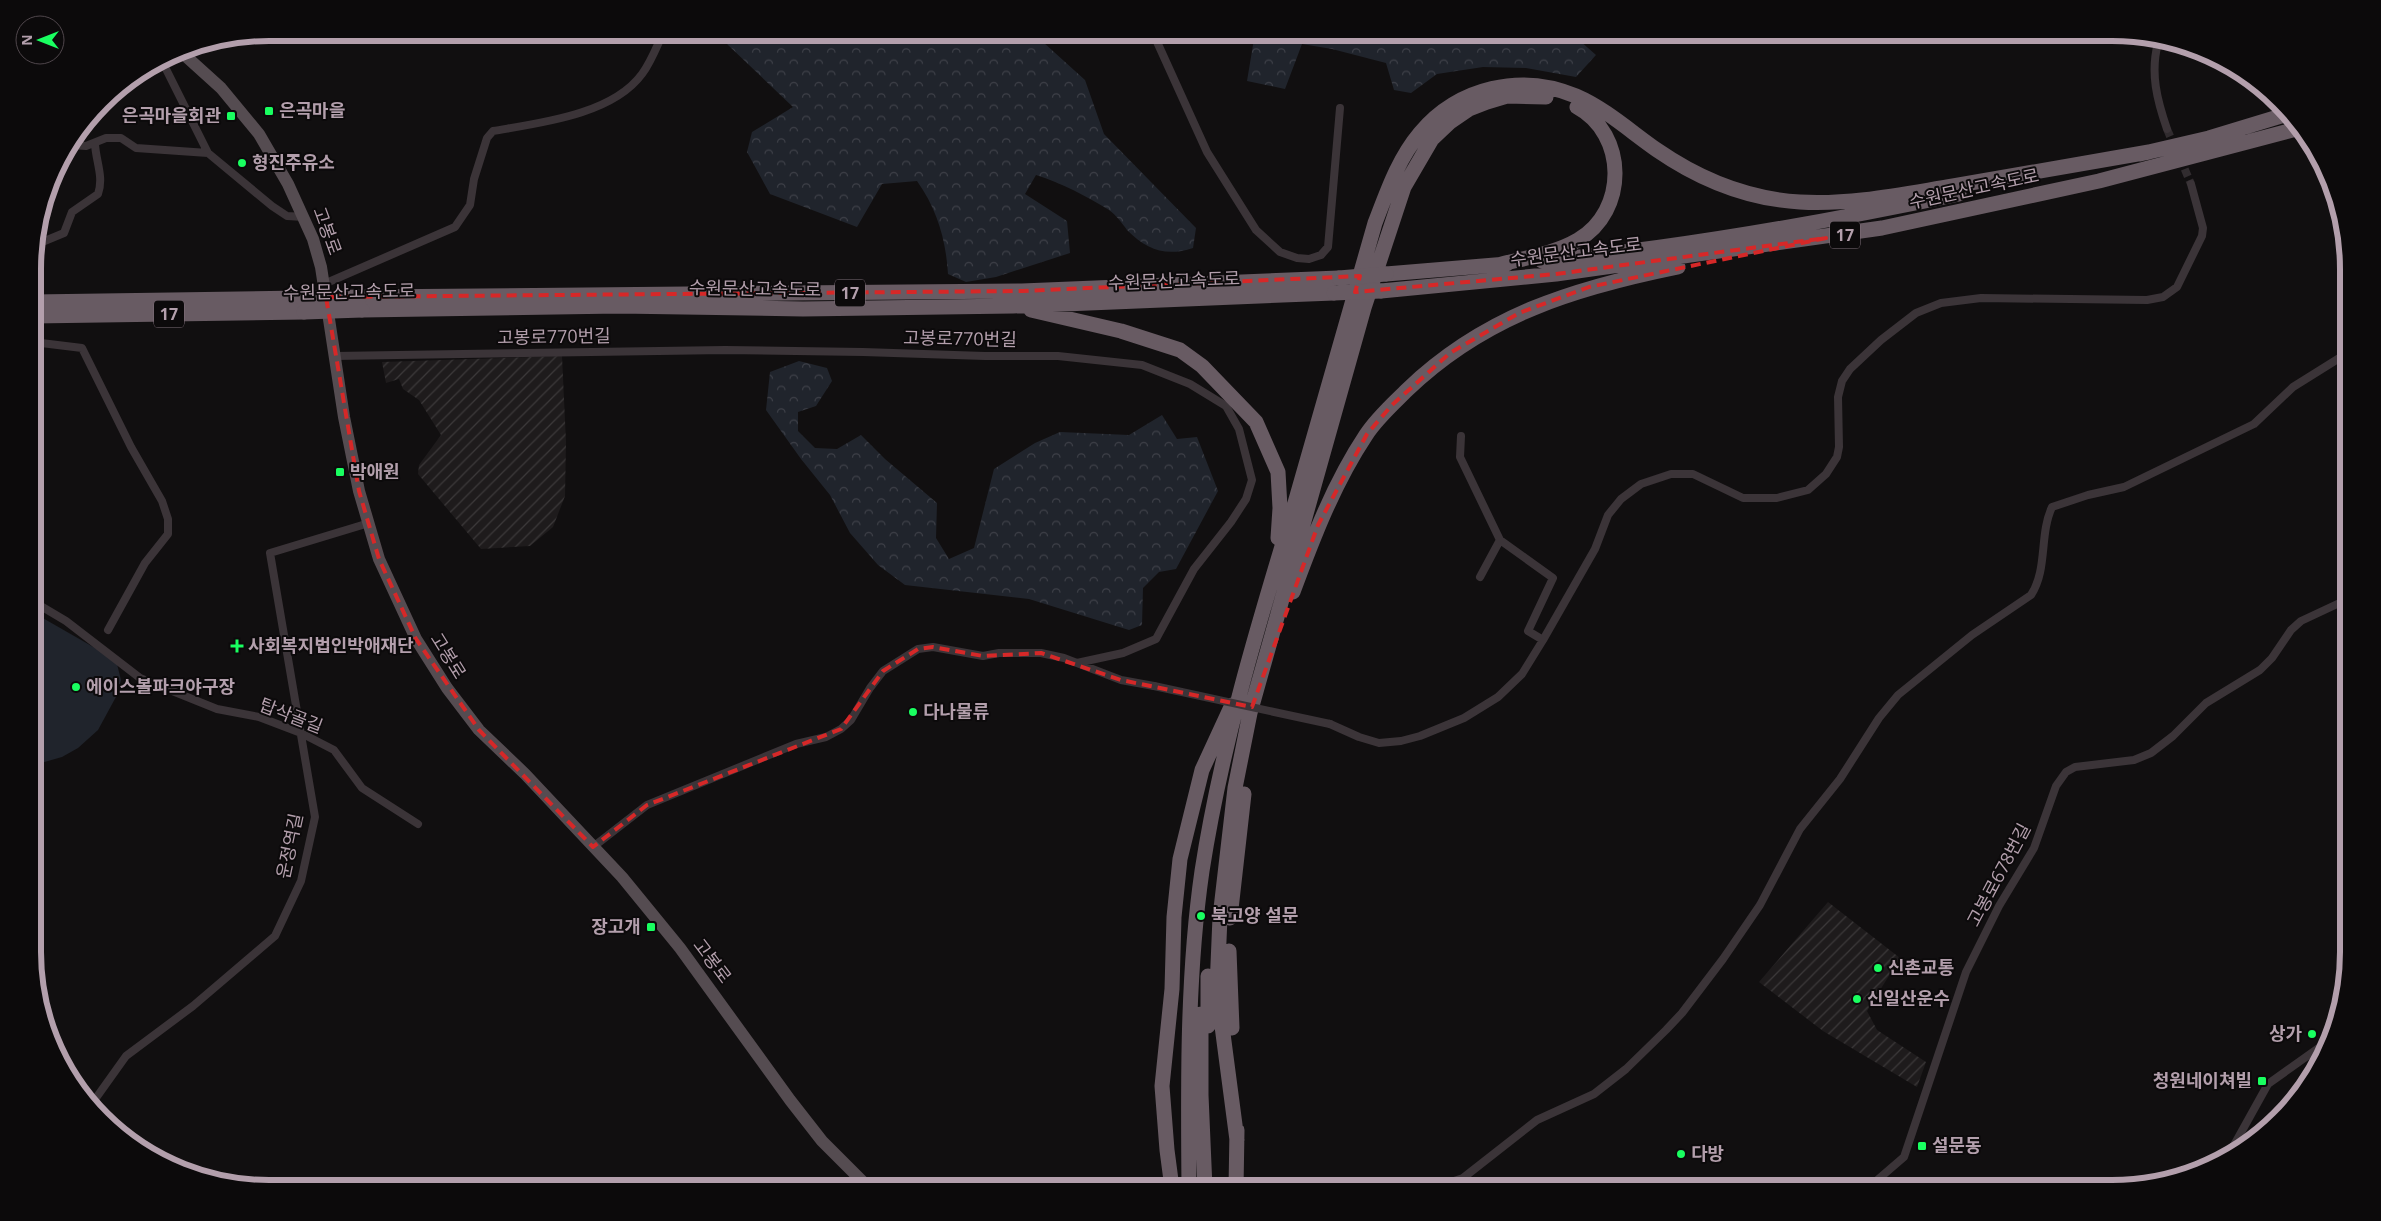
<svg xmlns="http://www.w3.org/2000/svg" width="2381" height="1221" font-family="'Open Sans','Noto Sans KR',sans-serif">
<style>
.industrial{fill:url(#industrial-furrows)}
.forest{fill:url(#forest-crowns)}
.pitch{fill:#20242c}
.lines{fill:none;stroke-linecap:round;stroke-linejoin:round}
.minor-tunnel{stroke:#312c2f;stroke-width:8;stroke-dasharray:8 4;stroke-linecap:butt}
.minor{stroke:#3b3438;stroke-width:8}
.primary{stroke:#554c51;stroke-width:12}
.motorway{stroke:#685b63;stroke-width:15}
.minor-bridge{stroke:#3b3438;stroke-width:8}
.motorway-bridge{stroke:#685b63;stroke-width:15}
.marked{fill:none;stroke:#d62828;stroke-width:4;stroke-dasharray:10 6;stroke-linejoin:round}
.poi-dot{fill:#19ff60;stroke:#0c0a0b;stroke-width:2}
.labels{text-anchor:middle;stroke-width:4;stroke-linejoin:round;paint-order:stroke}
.shield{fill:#0c0a0b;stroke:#81727c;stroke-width:1}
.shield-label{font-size:16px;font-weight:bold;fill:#b39fac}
.poi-label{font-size:18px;font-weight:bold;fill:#b39fac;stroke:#0c0a0b;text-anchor:start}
.street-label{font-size:18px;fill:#b39fac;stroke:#0c0a0b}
.rim{fill:none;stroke:#b39fac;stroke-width:6}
</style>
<defs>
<pattern id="industrial-furrows" width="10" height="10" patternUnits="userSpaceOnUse" patternTransform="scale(1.25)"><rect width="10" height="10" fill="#1e1b1c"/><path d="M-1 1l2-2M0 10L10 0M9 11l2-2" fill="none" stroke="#3c393a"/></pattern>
<pattern id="forest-crowns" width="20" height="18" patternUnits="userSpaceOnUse" patternTransform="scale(1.25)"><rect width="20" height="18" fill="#20242c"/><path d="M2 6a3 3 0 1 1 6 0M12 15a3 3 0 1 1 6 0" fill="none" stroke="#3e4048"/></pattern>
</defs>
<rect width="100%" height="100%" fill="#110f10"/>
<path class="industrial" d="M562,356l4,86 -1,54 -12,31 -23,19 -49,3 -63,-75 1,-9 22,-30 -22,-35 -16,-11 -4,-10 -13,4 -4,-21z
M1828,902l72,56 -33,53 10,19 49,32 -9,25 -94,-56 -64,-49z"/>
<path class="forest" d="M718,33h315l52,47 19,54 92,94 -3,20c-27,9 -46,2 -66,-18 -5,-7 -11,-15 -18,-20 -23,-14 -47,-27 -73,-35l-11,19 42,27 3,32 -74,24 -30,5 -18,-8c-2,-34 -11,-65 -31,-93l-35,3 -25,43 -87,-33 -23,-42 5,-20 41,-25 -65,-62z
M1255,33h316l25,22 -20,22 -50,-9 -43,-1 -46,7 -26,19 -17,-3 -8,-27 -54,-14 -30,-5 -17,45 -38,-8z
M799,361l28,7 5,13 -16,25 -18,6v19l17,17 22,1 24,-14 24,24 52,44 -1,35 13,21 25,-11 20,-79 41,-26 25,-11 69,3 33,-20 15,24 20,-2 21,54 -42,78 -17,3 -16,16 -1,37 -13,5 -100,-31 -124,-14 -27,-20 -28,-32 -20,-38 -29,-36 -35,-49 4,-38z"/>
<path class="pitch" d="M34,613l82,47 5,20 -4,15 -19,35 -20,18 -16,9 -28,8z"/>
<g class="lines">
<path class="minor-tunnel" d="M2167,129l8,19
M2180,158l11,26"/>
<path class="minor" d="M1153,33l54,119 49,78 24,22 17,6 12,1 12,-4 7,-8 12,-139
M2158,43c-8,30 -1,57 9,86
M162,61l46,92
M72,145l14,1 20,-8h15l15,10 72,5 64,53 15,10 17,1
M35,245l29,-12 8,-21 26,-18c6,-17 -2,-32 -3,-50
M33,260v2
M324,284l131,-57 15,-22 4,-26 13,-41 6,-7c46,-8 119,-16 149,-57 9,-12 15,-28 21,-41
M33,342l49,6 49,99 31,54 6,18v15l-23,29 -37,67
M334,356l391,-6 138,2 122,4h73l84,9 48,19 36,22 13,23 13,51 -6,19 -15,23 -37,47 -38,70 -33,14 -46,10
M1461,436l-1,21 40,83 53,38 -25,53 15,9
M1480,577l20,-37
M34,602l32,19 74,57 77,31 42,8 42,16 33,17 28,38 56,36
M1330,724l29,13 20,6 22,-2 19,-5 44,-18 34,-21 24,-23 21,-34 52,-91 13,-34 13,-16 20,-15 30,-10h22l50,24h34l31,-8 18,-16 11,-17 2,-10 -1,-50 4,-16 8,-12 31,-29 35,-27 25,-10 40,-5 166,2 16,-3 14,-10 25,-51 1,-8 -12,-44
M593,847l54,-42 149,-61 30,-7 15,-8 10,-9 19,-32 13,-17 35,-22 15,-2 50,9 16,-3h42l23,5 57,22 33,6
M91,1105l35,-49 67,-50 82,-70 26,-55 14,-64 -45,-264 99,-30
M2228,1156l40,-72 59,-42
M1433,1188l30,-10 74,-58 57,-26 32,-25 40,-39 16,-17 41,-54 37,-54 40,-76 40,-50 39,-61 19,-23 74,-60 59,-40c17,-26 8,-60 21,-88l36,-12 36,-8 130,-63 39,-37 48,-30 6,-8
M1868,1188l36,-31 62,-185 33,-66 35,-58 22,-62 10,-14 9,-5 59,-7 17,-7 22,-17 33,-33 54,-33 12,-12 19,-28 10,-9 47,-22"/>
<path class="primary" d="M179,50l42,38 38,46 29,50 25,55 8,28 23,150 15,74 20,68 37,80 31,49 32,42 46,44 97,103 58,71 110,152 32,41 47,47"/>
<path class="motorway" d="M2140,154l69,-16 79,-24
M1542,261c140,-13 279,-38 417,-67
M1498,265c26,-7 56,-11 80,-25 50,-29 49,-106 -1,-133
M1386,274l121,-10
M1381,291l175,-17 326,-46 217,-47 201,-53
M360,297l662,-6 317,-13
M33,302l269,-4
M362,310l257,-4 184,3 210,-3 321,-13
M1031,310l90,21 59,19 22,16 54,56 22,50 2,36 -2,30
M33,316l271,-4
M1293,592c20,-54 41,-109 73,-157 11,-17 27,-31 41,-45 78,-75 168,-102 271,-123
M1230,918l14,-124
M1229,951l3,77
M1201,1014v81l4,93
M1208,1026v-50
M1237,1140l-20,-152 3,-71 15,-129 15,-75 114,-405 40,-121 28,-48 18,-17 19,-13 18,-7 20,-6 39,1
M1172,1188l-5,-38 -5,-64 10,-97 2,-72 6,-58 22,-89 30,-65
M1189,1188c-1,-105 -2,-213 13,-317 19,-123 55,-243 91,-361 28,-95 55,-191 82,-287 12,-31 23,-64 45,-90 39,-46 101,-60 156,-37 30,13 55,36 81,54 42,29 91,49 143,52 51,3 103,-8 153,-16 65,-11 130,-23 196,-34
M1236,1188l1,-58"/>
<path class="minor-bridge" d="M1154,686l176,38"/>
<path class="motorway-bridge" d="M1339,278l47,-4
M1334,293l47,-2
M302,298l58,-1
M304,312l58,-2"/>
</g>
<path class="marked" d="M1826,238l-237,49 -70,26 -69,40 -58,52 -25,29 -49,91 -66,182 -131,-27 -80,-27 -58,3 -50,-9 -15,2 -35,22 -42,58 -194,76 -54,42 -114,-117 -63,-91 -37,-80 -20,-68 -33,-194 696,-6 338,-15 -5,16 201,-18z"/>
<g class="poi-dot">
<rect x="264" y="106" width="10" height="10" rx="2.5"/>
<rect x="226" y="111" width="10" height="10" rx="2.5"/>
<circle cx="242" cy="163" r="5"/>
<rect x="335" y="467" width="10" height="10" rx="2.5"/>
<path d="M234.5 638.5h5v5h5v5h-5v5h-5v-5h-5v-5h5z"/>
<circle cx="76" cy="687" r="5"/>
<circle cx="913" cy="712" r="5"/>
<circle cx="1201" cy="916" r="5"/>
<rect x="646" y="922" width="10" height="10" rx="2.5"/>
<circle cx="1878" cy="968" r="5"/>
<circle cx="1857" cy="999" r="5"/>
<circle cx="2312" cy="1034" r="5"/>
<rect x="2257" y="1076" width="10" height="10" rx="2.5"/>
<rect x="1917" y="1141" width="10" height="10" rx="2.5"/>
<circle cx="1681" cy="1154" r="5"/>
</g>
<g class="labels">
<g class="shield">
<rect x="1830" y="221.5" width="30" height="27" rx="4"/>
<rect x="835" y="279.5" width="30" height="27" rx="4"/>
<rect x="154" y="300.5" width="30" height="27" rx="4"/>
</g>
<g class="shield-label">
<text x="1845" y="241">17</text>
<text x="850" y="299">17</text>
<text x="169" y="320">17</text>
</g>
<g class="poi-label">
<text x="279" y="117">은곡마을</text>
<text x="221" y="122" text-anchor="end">은곡마을회관</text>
<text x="252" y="169">형진주유소</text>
<text x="350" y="478">박애원</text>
<text x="248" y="652">사회복지법인박애재단</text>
<text x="86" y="693">에이스볼파크야구장</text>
<text x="923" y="718">다나물류</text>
<text x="1211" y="922">북고양 설문</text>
<text x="641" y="933" text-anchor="end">장고개</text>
<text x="1888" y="974">신촌교통</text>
<text x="1867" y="1005">신일산운수</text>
<text x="2302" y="1040" text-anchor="end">상가</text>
<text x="2252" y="1087" text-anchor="end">청원네이쳐빌</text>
<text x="1932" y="1152">설문동</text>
<text x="1691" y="1160">다방</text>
</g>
<g class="street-label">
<text transform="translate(1974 189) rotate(-12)" y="6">수원문산고속도로</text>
<text transform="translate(327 231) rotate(70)" y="6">고봉로</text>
<text transform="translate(1576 252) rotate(-7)" y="6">수원문산고속도로</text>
<text transform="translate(1174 281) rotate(-2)" y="6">수원문산고속도로</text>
<text transform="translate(755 289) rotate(1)" y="6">수원문산고속도로</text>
<text transform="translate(349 292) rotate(-1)" y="6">수원문산고속도로</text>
<text transform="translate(554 337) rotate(-1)" y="6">고봉로770번길</text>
<text transform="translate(960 339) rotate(1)" y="6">고봉로770번길</text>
<text transform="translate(448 656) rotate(58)" y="6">고봉로</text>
<text transform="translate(291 716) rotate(21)" y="6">탑삭골길</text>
<text transform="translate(290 846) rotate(-78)" y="6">운정역길</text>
<text transform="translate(1999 875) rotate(-62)" y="6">고봉로678번길</text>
<text transform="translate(712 961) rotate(53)" y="6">고봉로</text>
</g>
</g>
<path d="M0 0H2381V1221H0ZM269 41H2112A228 228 0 0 1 2340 269V952A228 228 0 0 1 2112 1180H269A228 228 0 0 1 41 952V269A228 228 0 0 1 269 41Z" fill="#0c0a0b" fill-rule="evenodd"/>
<path class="rim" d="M269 41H2112A228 228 0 0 1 2340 269V952A228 228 0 0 1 2112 1180H269A228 228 0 0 1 41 952V269A228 228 0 0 1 269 41Z"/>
<g transform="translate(40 40) rotate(270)"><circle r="24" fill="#0c0a0b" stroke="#4f464b"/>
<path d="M0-4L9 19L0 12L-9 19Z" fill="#19ff60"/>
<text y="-8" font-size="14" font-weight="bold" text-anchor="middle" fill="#b39fac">N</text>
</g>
</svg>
